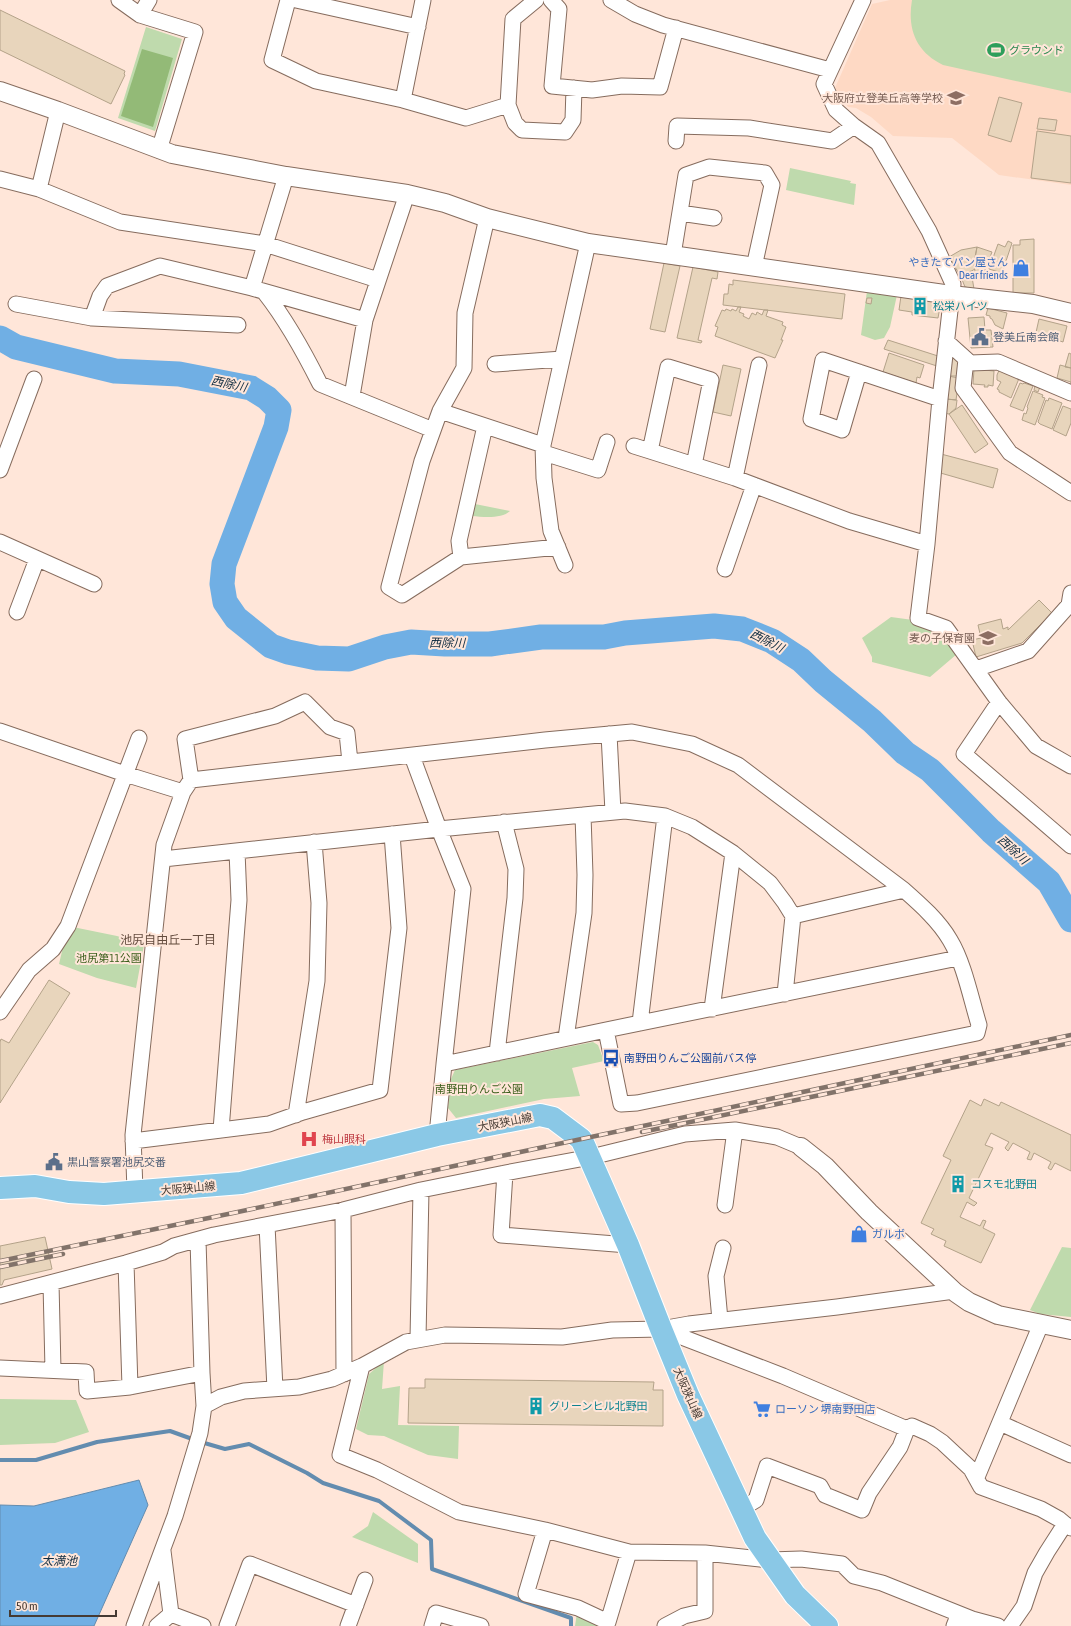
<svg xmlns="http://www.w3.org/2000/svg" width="1071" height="1626" font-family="'Asap Condensed','Noto Sans JP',sans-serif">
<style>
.built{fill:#fed9c4}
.green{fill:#bfdaad}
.forest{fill:#93ba77}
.water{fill:#70afe4;stroke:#638caf}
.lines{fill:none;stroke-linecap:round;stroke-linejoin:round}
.stream{stroke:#638caf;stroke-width:4}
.river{stroke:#70afe4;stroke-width:25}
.building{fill:#e8d5bc;stroke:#b3a289}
.minor-casing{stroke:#866c5e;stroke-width:17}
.tertiary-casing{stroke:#866c5e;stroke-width:20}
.primary-casing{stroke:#fff;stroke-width:24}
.minor{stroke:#fff;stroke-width:15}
.tertiary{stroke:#fff;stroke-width:18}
.primary{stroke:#8ac8e6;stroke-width:22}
.rail-casing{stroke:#82736a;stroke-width:4.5}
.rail{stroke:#ffe6d9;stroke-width:3;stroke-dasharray:9;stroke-linecap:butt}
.labels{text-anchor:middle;stroke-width:4;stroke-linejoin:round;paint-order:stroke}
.leisure-label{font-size:11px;fill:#27864d;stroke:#ffe6d9;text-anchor:start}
.education-label{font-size:11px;fill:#785e54;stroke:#ffe6d9;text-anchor:end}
.shop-label{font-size:11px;fill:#366cbe;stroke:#ffe6d9;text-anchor:start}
.culture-label{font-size:11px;fill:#0d838f;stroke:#ffe6d9;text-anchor:start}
.service-label{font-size:11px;fill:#4e5e75;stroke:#ffe6d9;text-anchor:start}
.park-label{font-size:11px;fill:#3a5e1a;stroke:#ffe6d9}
.transit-label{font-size:11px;fill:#164399;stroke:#ffe6d9;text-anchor:start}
.street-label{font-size:11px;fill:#453a33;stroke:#ffe6d9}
.health-label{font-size:11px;fill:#be3a42;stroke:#ffe6d9;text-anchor:start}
.water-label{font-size:12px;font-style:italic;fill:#102c41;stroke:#ffe6d9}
.neighbourhood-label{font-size:12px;fill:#644c3e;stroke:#ffe6d9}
</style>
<rect width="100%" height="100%" fill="#ffe6d9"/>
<path class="built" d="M890,0h181v185l-72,-10 -47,-37 -59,-2 -22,-19 -15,-9 -8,-1 -13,-19 37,-84z"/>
<path class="green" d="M912,0h159v93l-128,-28c-27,-13 -36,-36 -31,-65z
M146,27l36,12 -27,92 -37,-13z
M790,168l61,13 -1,2 6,1 -2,21 -68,-15z
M867,291l30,4 -7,32 -6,11 -9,2 -14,-5z
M475,504l35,7c-8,8 -27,6 -38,5z
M891,617l22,3 30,11 14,23 -27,23 -58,-15v-5l-10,-19z
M68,926l49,10 27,9 -8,43 -39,-10 -38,-14z
M593,1042l5,3 6,16 -32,7 8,28 -36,3 -88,19 -8,-10 3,-29 4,-9z
M1062,1247l9,1v69l-31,-3 -10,-4z
M384,1361l-2,28 18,-3 -2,39 61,1 -1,33 -30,-4 -44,-19 -16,-1 -12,-6 13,-55z
M0,1399l76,1 13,32 -34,11 -55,2z
M373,1512l45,32v19l-66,-26 16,-11z
M577,1613l20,12v1h-22z"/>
<path class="forest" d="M142,49l31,9 -20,69 -32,-11z"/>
<path class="water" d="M139,1480l9,25 -54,121h-94v-121l34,1z"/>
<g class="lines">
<path class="stream" d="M201,1442l24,7 24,-5 58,29 16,10 56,18 52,39 1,29 139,49v8
M0,1460h36l61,-18 73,-11 25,9"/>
<path class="river" d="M0,338l16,9 99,24 64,3 72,14 16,10 12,12 -3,17 -52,137 -2,20 3,18 11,16 35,28 17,6 29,6 32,1 36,-12 26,-5 34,2h45l51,-7h63l21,-4 89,-7 28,3 30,12 29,19 22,21 49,40 33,32 25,17 61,61 58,51 22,38"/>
</g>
<path class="building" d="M0,10l125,61 -1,3 1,1 -14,29 -111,-54z
M999,97l23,6 -11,39 -23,-7z
M1039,118l18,2 -2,11 -18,-2z
M1037,131l34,5v47l-40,-5z
M1034,239v54h-21v-48h7v-5z
M1008,241l4,2 -10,30 -13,-4 9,-25 7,3z
M977,247l15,5 -9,23 -8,-3 -1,-9z
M977,247l-3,16 1,6 -14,8 -12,-20 12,-7z
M664,263l16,3 -15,66 -15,-3z
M693,267l25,5 -1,7 -5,-1 -14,62 4,1 -1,2 -24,-5z
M971,271l3,18 -9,-2 -4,-10z
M733,280l112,14 -3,25 -119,-14 1,-11h4l1,-10 4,1z
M901,296l40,5 -3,17 -26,-3v-3l-13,-2z
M867,298h5l-1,6 -5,-1z
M738,307h3l-2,5 5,2 -1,2 6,3 3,-6 4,2 1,-3 5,3 2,-5h4l-2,6 17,6 -1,3 4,2 -5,13h2l-8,18 -60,-22 3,-9 -3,-1 7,-16 3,1 1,-2 5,2 1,-2 4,2z
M988,308l19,5 -4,16 -8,-4 -3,-6 -2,-1v-2l-4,-1z
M984,317l1,13h6l2,17 -22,1 -3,-30z
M1039,319l28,7 -4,16 -3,-1 -1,2 -24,-6z
M888,340l50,16 2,11 -56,-18z
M889,353l35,12 -4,13 -3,-1 -1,6 -33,-11z
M1069,353l2,1v14l-6,-1z
M949,355h4v3h5l-1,18h-8z
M723,365l18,4 -10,47 -18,-4z
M1060,365l11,3v17v-3l-14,-4z
M1000,368l20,8 -9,22 -12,-6v-2l-2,-1 4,-7 -4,-2v-5z
M974,369l20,2 -1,15 -5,-1v2h-4l1,-2 -12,-1z
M948,376l11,2 -3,22 -10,-1z
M1020,383l3,1 1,-1 9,3 -10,25 -13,-5z
M1035,386l5,1 -2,5 -4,-2z
M1033,391l10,4 -1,2 3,1 -10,27 -13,-5 2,-7 2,1 2,-6 -1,-1z
M1049,398l13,5 -10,26 -12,-5 -2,-2 8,-22 2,1z
M946,399l11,1 -1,8 -7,6 -5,-1z
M962,405l26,39 -13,9 -26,-39z
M1063,406l8,3v14l-5,13 -13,-6z
M941,454l57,15 -5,19 -56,-16z
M1039,600l13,13 -30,30 -46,14 -4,-17 9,-2 -3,-13 23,-6 2,10 5,-2v3z
M49,980l21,13 -70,110v-61l1,-3 8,4z
M984,1099l15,7 2,-4 70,33v36l-16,-8 -4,7 -3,-2 3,-6 -17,-9 -3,7 -4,-1 3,-7 -17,-9 -5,8 -3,-3 4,-6 -18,-9 -6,12 8,3 -24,50 8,5 -3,3 -7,-4 -7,15 20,9 3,-6 3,1 -3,7 12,6 -14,29 -37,-17 2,-5 -15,-7 3,-5 -13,-6 30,-63 -8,-4 27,-56 11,6z
M45,1237l7,32 -48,11 -2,5h-2v-39z
M425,1379l229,3 -1,8h10v36l-255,-3 1,-35h16z"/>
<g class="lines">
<g class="minor-casing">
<path id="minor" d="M119,0l21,15
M149,0l-9,15 55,17 -36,118
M288,0l-16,60 44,21 87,19 63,18 42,-13 5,-86 23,-19
M296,0l122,27
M551,0l8,9 -7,77 40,4 30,-4 38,1 16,-59
M611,0l24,14 28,11 167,45
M863,0l-39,84 12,26 18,16 24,17 51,88 24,53 -13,115 -13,145 -9,74 28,10 53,74 37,44 35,20
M403,100l20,-100
M508,105l7,18 7,7 43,2 8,-12 1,-32
M58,111l-19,78 81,33 145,22 113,36
M676,141l1,-15 72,2 83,13 22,-15
M0,179l39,10
M680,213l34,5
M673,255l13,-80 23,-8 56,6 7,12 -18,82
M252,288l34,-112
M265,293c22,28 39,59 55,91l113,46
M16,304l76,14 146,7
M92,318l8,-22 7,-10 53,-20 92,22 113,32
M946,341l20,18 -3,29 47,65 61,40
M966,359l4,4 28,-1 73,31
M495,364l67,-5
M859,372l-17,58 -31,-11 12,-59 117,39
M352,396l13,-76 42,-126
M440,411l24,-43 1,-55 22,-95
M543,445l-103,-34 -18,50 -33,126 13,8 59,-38 97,-10
M634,446l16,5 18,-84 43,13 -17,85
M650,451l85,27 114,43 78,23
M544,453l54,17 9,-28
M0,470l34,-91
M735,478l24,-113
M0,542l94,42
M461,557l-2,-16 26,-115
M565,565l-14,-34 -7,-53 -1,-33 45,-202
M725,569l29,-84
M17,612l20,-53
M976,669l52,-18 41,-46 2,-12
M999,702l-35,52 107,92
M0,731l125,43 58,18
M609,734l4,78
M412,756l27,73 24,60 -19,175
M191,780l-6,-41 90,-23 30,-14 25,25 17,6 3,29
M163,859l276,-30 186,-18 40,5 27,11 41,26 37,30 15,20 8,13 -8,78
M793,916l111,-26
M712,1009l21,-156
M0,1012l29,-42 24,-21 15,-23 71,-188
M640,1023l25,-207
M606,1030l352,-72
M566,1038l18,-125 1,-38 -2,-60
M497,1053l18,-155 1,-29 -12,-47
M296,1115l21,-134 2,-78 -5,-61
M221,1130l18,-230 -2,-49
M133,1141l136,-17 34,-12 77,-22 19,-162 -7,-94
M505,1173l-4,62 127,10
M135,1191l-2,-56 31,-290 19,-53 8,-12 354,-40 87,-8 60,12 46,21 166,125c17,15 35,31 46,50 14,23 21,59 29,85l-2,8 -340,70 -16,1 -15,-74 -162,34 -7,71
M725,1205l10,-75
M343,1210l1,164
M267,1225l8,164
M198,1240l4,133 2,33
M126,1263l4,124
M51,1283l2,87
M0,1296l126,-33 37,-11 11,-6 40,-11 129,-25 78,-20 84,-17 86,-16 94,-23 50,-4 42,7 24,10
M720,1320l-4,-44 7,-28
M661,1329l122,47 124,53 5,-3 18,8 12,8 29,27 10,18 60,22 18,10 6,5
M418,1339l3,-149
M362,1366l-22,89 37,15 82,42 86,18 84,22 76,1 65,7 31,-1 41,5 12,12 28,7 90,36
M0,1368l86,4 1,19 43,-4 72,-14
M1000,1423l71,32
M977,1477l64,-153
M741,1509l15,-9 11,-34 53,20 5,9 37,15 7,-17 31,-46 7,-18
M545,1530l-19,64 52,14 30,14 21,-70
M163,1551l8,63 32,12
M134,1626l41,-110 25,-83 4,-27 17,-9 23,-6 55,-4 33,-8 30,-13 44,-24 39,-7 117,2 50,-7 49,-1 28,-5 148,-17 117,-16
M157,1626l14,-12
M227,1626l23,-62 106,41
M348,1626l17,-46
M432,1626l4,-13 45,13
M665,1626l19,-10 21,-5v-58
M954,1626l2,-5 16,-2 26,7
M1010,1626l14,-20 11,-33 12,-21 18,-28 6,4"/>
</g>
<g class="tertiary-casing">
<path id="tertiary" d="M0,91l58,20 114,43 114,22 121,18 38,9 42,15 101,25 363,52 82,9 38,9
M801,1147l24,19 44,46 87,81 13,9 29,13 73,15"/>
</g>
<g class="primary-casing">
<path id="primary" d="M0,1188l35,-2 34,6 35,2 137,-11 196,-48 103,-20 13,3 28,21 3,6 44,100 33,84 27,66 67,143 40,57 32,31"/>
</g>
<use href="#minor" class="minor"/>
<use href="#tertiary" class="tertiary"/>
<use href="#primary" class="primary"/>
<g class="rail-casing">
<path id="rail" d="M642,1132l429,-89
M0,1261l233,-48 838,-178
M0,1267l63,-13"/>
</g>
<use href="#rail" class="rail"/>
</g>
<defs>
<g id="stadium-bare" transform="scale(1.38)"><path d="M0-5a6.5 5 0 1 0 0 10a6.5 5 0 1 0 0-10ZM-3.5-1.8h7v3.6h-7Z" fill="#2e9e5b" stroke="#ffe6d9" stroke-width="2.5" paint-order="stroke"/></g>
<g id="school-bare" transform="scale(1.38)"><path d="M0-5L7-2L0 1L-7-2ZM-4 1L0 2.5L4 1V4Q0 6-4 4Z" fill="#8d6e63" stroke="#ffe6d9" stroke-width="2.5" paint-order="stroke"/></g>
<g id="shop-bare" transform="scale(1.38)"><path d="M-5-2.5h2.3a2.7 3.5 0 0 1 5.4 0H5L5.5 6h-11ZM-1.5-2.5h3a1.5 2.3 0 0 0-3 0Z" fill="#3f7fe0" stroke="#ffe6d9" stroke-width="2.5" paint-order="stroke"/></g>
<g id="building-bare" transform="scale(1.38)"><path d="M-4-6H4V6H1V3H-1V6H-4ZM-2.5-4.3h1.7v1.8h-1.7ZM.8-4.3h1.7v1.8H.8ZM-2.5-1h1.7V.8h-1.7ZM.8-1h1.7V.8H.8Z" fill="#0f9aa8" stroke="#ffe6d9" stroke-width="2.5" paint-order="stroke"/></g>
<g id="civic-bare" transform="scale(1.38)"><path d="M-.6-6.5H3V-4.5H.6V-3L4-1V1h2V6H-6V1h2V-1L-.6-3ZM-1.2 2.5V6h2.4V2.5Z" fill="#5c6f8a" stroke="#ffe6d9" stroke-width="2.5" paint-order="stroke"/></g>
<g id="bus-bare" transform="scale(1.38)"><path d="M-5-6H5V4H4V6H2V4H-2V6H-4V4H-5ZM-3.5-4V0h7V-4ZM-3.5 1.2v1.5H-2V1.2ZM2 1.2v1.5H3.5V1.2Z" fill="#1a4fb4" stroke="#ffe6d9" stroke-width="2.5" paint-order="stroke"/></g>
<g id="hospital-bare" transform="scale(1.38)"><path d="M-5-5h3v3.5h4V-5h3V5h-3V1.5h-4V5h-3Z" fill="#e0444e" stroke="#ffe6d9" stroke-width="2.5" paint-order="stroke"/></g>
<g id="supermarket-bare" transform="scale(1.38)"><path d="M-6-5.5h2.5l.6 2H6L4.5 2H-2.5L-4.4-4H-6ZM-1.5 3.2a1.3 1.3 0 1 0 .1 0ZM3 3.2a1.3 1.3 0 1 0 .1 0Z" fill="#3f7fe0" stroke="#ffe6d9" stroke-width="2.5" paint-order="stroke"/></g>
</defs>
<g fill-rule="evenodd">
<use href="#stadium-bare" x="996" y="50"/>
<use href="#school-bare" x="956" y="98"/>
<use href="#shop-bare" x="1021" y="268"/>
<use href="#building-bare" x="920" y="306"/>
<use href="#civic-bare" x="980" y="337"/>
<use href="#school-bare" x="988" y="638"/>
<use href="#bus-bare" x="611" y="1058"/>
<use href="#hospital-bare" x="309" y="1139"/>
<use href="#civic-bare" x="54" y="1162"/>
<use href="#building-bare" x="958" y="1184"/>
<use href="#shop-bare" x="859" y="1234"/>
<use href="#building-bare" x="536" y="1406"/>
<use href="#supermarket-bare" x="762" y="1409"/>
</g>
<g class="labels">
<g class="leisure-label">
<text x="1009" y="54">グラウンド</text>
</g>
<g class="education-label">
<text x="943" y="102">大阪府立登美丘高等学校</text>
<text x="975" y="642">麦の子保育園</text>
</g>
<g class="shop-label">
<text x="1008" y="266" text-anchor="end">やきたてパン屋さん<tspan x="1008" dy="13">Dear friends</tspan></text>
<text x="872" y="1238">ガルボ</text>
<text x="775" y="1413">ローソン 堺南野田店</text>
</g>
<g class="culture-label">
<text x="933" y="310">松栄ハイツ</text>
<text x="971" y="1188">コスモ北野田</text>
<text x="549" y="1410">グリーンヒル北野田</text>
</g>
<g class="service-label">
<text x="993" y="341">登美丘南会館</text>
<text x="67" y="1166">黒山警察署池尻交番</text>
</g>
<g class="park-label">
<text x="109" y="962">池尻第11公園</text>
<text x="479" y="1093">南野田りんご公園</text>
</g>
<g class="transit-label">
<text x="624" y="1062">南野田りんご公園前バス停</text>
</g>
<g class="street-label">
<text transform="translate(505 1122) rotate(-11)" y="4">大阪狭山線</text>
<text transform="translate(188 1188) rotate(-5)" y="4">大阪狭山線</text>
<text transform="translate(688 1393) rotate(66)" y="4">大阪狭山線</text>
</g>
<g class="health-label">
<text x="322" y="1143">梅山眼科</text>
</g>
<g class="water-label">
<text transform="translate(229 384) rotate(12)" y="4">西除川</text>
<text transform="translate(767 641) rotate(27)" y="4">西除川</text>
<text transform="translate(447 643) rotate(1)" y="4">西除川</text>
<text transform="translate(1013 850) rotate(42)" y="4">西除川</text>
<text x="59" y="1565">太満池</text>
</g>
<g class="neighbourhood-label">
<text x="168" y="944">池尻自由丘一丁目</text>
</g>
</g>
<path d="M10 1610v6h106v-6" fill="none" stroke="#453a33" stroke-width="2"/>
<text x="16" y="1610" font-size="12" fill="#453a33" stroke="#ffe6d9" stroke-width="3" paint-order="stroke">50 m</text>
</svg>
